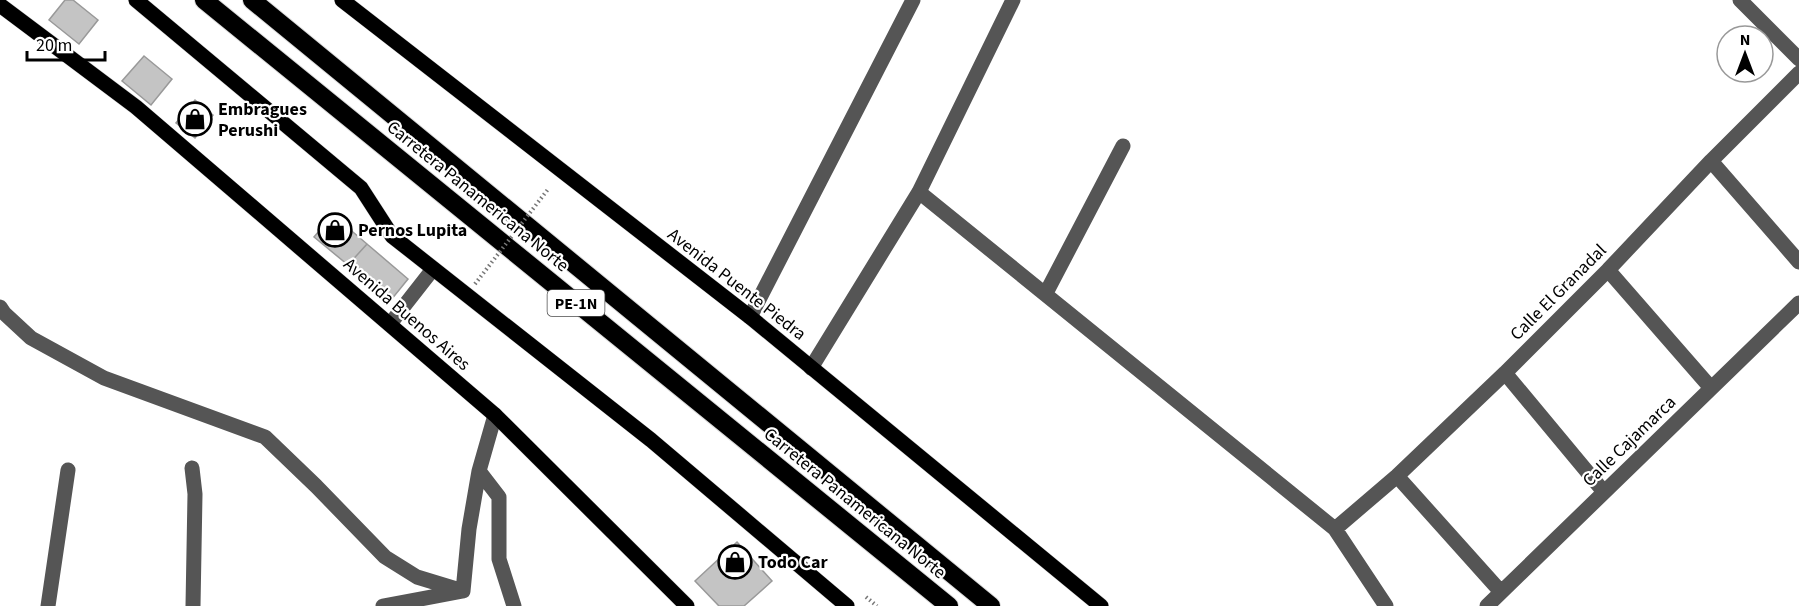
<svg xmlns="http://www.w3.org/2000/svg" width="1799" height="606" font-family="'Source Sans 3',sans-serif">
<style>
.building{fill:#c4c4c4;stroke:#999;stroke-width:1.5}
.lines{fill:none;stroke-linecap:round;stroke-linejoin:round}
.major-casing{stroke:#dbdbdb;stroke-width:16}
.highway-casing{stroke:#dbdbdb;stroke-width:20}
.path{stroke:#777;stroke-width:4;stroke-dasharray:1.5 3;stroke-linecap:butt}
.minor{stroke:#555;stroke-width:15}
.major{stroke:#000;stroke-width:15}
.highway{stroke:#000;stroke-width:18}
.path-bridge{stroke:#777;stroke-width:4;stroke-dasharray:1.5 3;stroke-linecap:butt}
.labels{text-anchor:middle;stroke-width:4.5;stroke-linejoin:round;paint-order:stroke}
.shield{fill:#fff;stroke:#4c4c4c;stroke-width:1.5}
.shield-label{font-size:16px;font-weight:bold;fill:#000}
.poi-label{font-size:18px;font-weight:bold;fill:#000;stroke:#fff;text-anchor:start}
.street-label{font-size:18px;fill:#000;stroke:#fff}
</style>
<rect width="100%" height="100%" fill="#fff"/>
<path class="building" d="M65,0h8l25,20 -19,24 -30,-24z
M144,56l28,23 -21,26 -29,-24z
M195,100l18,15 -18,23 -19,-15z
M333,215l34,29 -19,21 -34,-28z
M367,244l41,35 -17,21 -43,-35z
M737,542l35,39 -28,25h-25l-24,-25z"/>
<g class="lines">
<g class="major-casing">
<path id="major" d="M136,0l225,188 31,48 259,204 196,166
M342,0l408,317 351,289
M0,5l136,102 359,308 192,191"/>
</g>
<g class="highway-casing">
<path id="highway" d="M204,0l745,606
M252,0l739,606"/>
</g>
<path class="path" d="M866,597l11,9"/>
<path class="minor" d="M1740,0l59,59
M1711,161l88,101
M919,192l416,337 51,77
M1608,270l103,118
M1046,293l77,-147
M0,307l4,6 27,25 73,40 161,59 51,49 69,71 32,20 46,14
M750,317l163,-317
M390,324l43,-55
M811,368l108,-176 94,-192
M1505,373l99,119
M192,468l3,26 -2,112
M479,471l20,26v62l15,47
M1397,476l104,116
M1335,529l62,-53 108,-103 103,-103 103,-109 88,-88
M48,606l20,-136
M383,606l80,-15 6,-62 10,-58 16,-56
M1487,606l312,-303"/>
<use href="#major" class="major"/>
<use href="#highway" class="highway"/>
<path class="path-bridge" d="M475,284l74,-96"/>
</g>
<defs>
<g id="shop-ring" transform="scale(1.725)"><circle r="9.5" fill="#fff" stroke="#000" stroke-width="1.5"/><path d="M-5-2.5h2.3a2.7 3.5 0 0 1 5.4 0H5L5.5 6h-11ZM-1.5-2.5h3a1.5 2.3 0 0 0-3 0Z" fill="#000"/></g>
</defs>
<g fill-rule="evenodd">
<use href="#shop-ring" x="195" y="119"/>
<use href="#shop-ring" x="335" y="230"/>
<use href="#shop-ring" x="735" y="562"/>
</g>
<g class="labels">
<rect class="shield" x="547.5" y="290" width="57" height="26" rx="4.5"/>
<g class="shield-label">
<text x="576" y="309">PE-1N</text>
</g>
<g class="poi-label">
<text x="218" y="115">Embragues<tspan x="218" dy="21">Perushi</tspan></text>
<text x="358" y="236">Pernos Lupita</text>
<text x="758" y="568">Todo Car</text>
</g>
<g class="street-label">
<text transform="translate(478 196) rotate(39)" y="6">Carretera Panamericana Norte</text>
<text transform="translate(737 284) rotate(38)" y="6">Avenida Puente Piedra</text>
<text transform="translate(1558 292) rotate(-45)" y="6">Calle El Granadal</text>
<text transform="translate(407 314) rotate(41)" y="6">Avenida Buenos Aires</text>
<text transform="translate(1629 441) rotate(-44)" y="6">Calle Cajamarca</text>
<text transform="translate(855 503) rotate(39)" y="6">Carretera Panamericana Norte</text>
</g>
</g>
<g transform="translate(1745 54)"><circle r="28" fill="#ffffff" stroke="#999999" stroke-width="1.5"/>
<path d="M0-4.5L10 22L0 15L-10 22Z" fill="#000000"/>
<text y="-9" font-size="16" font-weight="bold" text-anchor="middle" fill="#000000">N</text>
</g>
<path d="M27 51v9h78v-9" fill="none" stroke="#000000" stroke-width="3"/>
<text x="36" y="51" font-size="18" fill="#000000" stroke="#ffffff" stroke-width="4.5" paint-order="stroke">20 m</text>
</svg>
